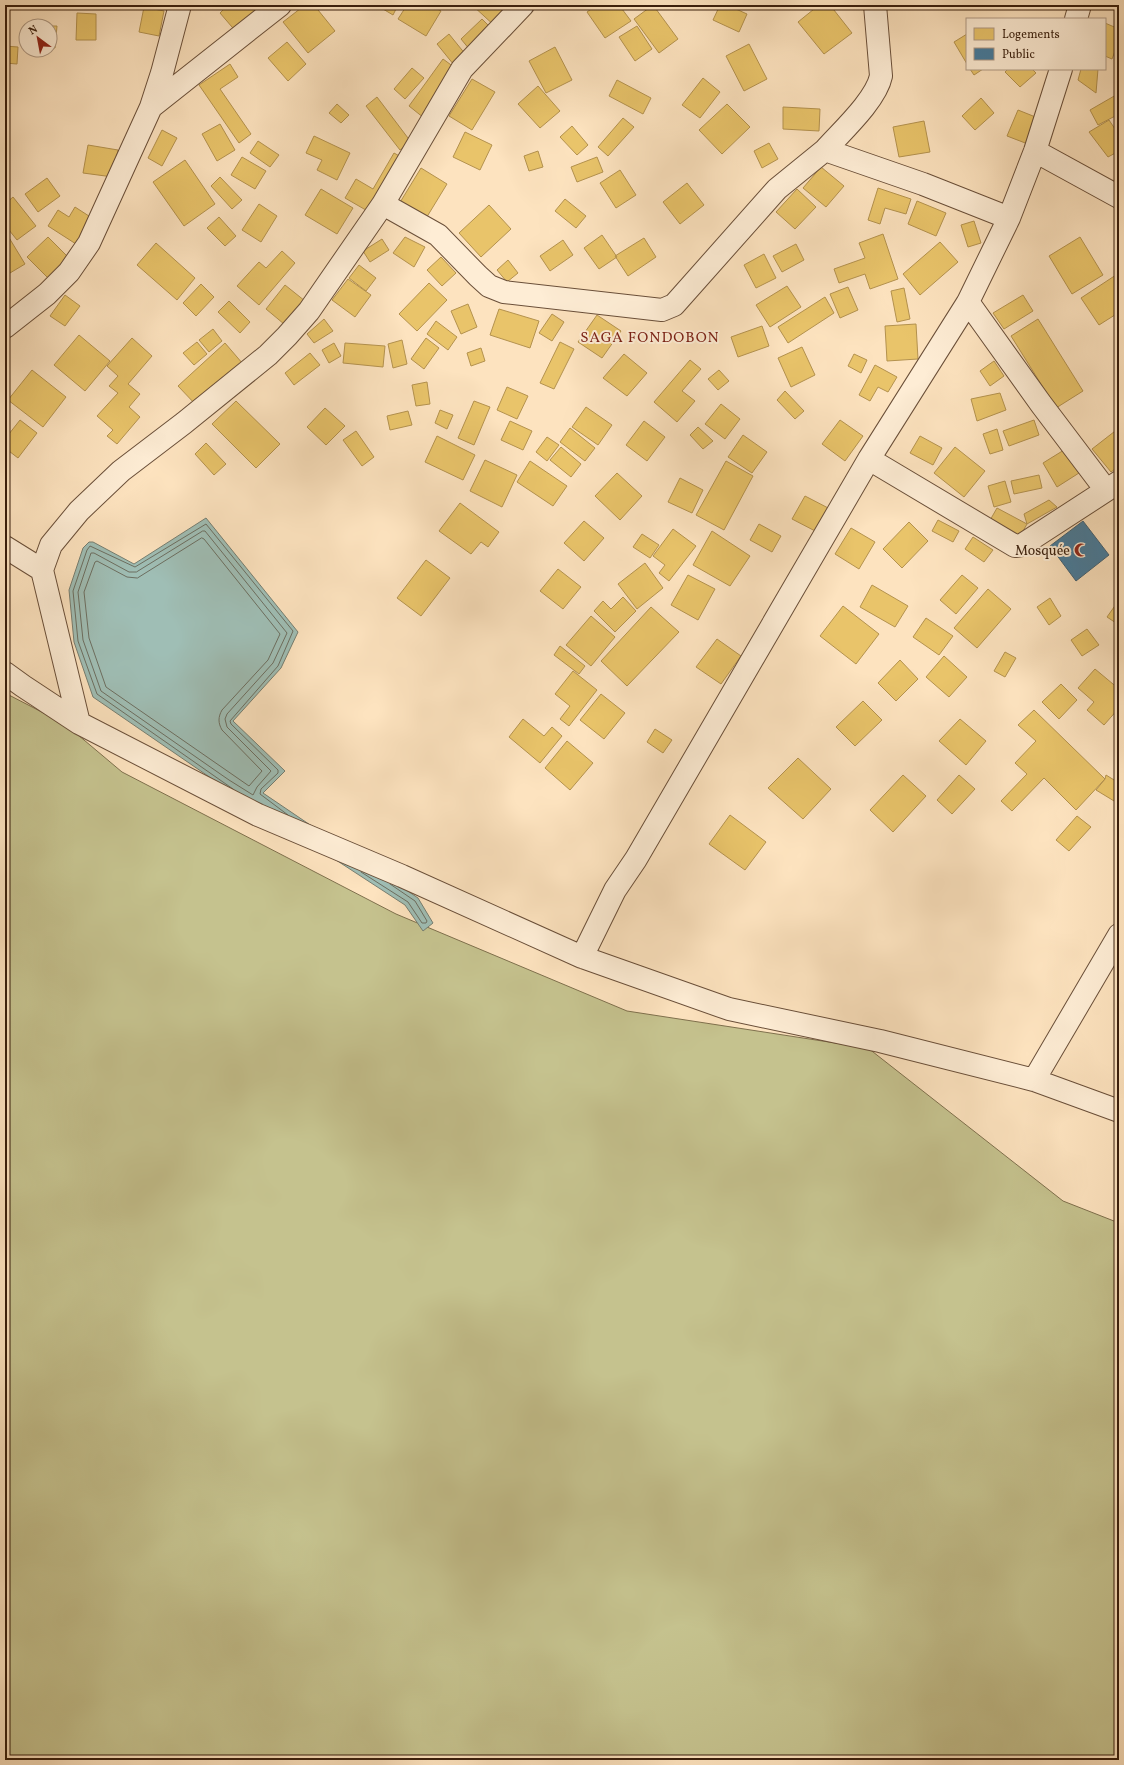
<svg xmlns="http://www.w3.org/2000/svg" width="1124" height="1765" font-family="Vollkorn,serif">
<style>
.green{fill:#c5c28e;stroke:#7f704d}
.water{fill:#9fbeb5;stroke:#767e71}
.homes{fill:#e9c46a;stroke:#b4924e}
.public{fill:#457b9d;stroke:#415f72}
.lines{fill:none;stroke-linecap:round;stroke-linejoin:round}
.shore{stroke:#6c6e60;stroke-width:1}
.minor-casing{stroke:#6a4f39;stroke-width:24}
.minor{stroke:#feedd5;stroke-width:22}
.labels{text-anchor:middle;stroke-width:4;stroke-linejoin:round;paint-order:stroke}
.poi-label{font-size:14px;fill:#391e0c;stroke:#feedd5;text-anchor:end}
.neighbourhood-label{font-size:15px;letter-spacing:1px;fill:#7a1f14;stroke:#feedd5}
</style>
<rect width="100%" height="100%" fill="#fde3bf"/>
<filter id="stains"><feTurbulence type="fractalNoise" baseFrequency=".005" numOctaves="4"/><feColorMatrix values="0 0 0 0 .2 0 0 0 0 .09 0 0 0 0 .02 0 0 0 .5 -.17"/></filter>
<radialGradient id="worn" r=".72"><stop offset=".6" stop-color="#630" stop-opacity="0"/><stop offset="1" stop-color="#630" stop-opacity=".3"/></radialGradient>
<path class="green" d="M5,693l60,31 57,48 274,142 231,97 241,37 195,153 56,22v537h-1114z"/>
<path class="water" d="M206,518l92,114 -17,36 -48,53 52,50 -22,22 155,105 15,25 -10,8 -18,-26 -181,-118 -131,-90 -19,-55 -5,-52 14,-42 6,-6h4l41,22z"/>
<path class="homes" d="M228,5h32l5,5 -27,24 -18,-21z
M305,5h9l21,26 -27,22 -25,-31z
M379,5h19l-5,10 -15,-9z
M407,5h23l11,6 -15,25 -28,-17z
M472,5h44l-20,22z
M597,5h22l12,16 -26,17 -18,-26z
M653,5l25,34 -19,14 -25,-34z
M707,5h10l-2,4z
M720,5h7l20,9 -8,18 -26,-12z
M819,5h11l22,28 -28,21 -26,-32z
M144,7l20,4 -5,25 -20,-4z
M77,13l19,1v26h-20z
M482,19l10,10 -22,21 -9,-11z
M1105,23l14,6v12l-7,18 -7,-3z
M24,25l24,1h-22v20h-4z
M50,26h7l-2,22 -5,-1z
M637,26l15,23 -17,12 -16,-24z
M449,34l17,21 -12,10 -17,-21z
M967,34v30l-13,-22z
M287,42l19,22 -18,17 -20,-23z
M749,44l18,35 -23,12 -18,-35z
M5,46l13,1 -1,17 -12,-1z
M555,47l17,33 -26,13 -17,-32z
M443,59l15,11 -34,48 -15,-12z
M230,64l8,13 -18,12 31,45 -12,9 -40,-58z
M412,68l12,10 -19,21 -11,-10z
M970,69h13l-9,6z
M1008,69h24l4,4 -16,14 -15,-15z
M1081,69h17l-2,24 -18,-13z
M703,78l17,14 -20,26 -18,-13z
M472,79l23,13 -23,38 -23,-14z
M617,80l34,18 -8,16 -34,-18z
M538,86l22,25 -20,17 -22,-24z
M1116,95l3,6v13l-21,11 -8,-15z
M377,97l34,45 -11,8 -34,-44z
M981,98l13,15 -19,17 -13,-14z
M337,104l12,11 -8,8 -12,-10z
M727,104l23,23 -28,27 -23,-24z
M783,107l37,2 -1,22 -36,-2z
M1018,110l25,10 -10,26 -26,-10z
M623,118l11,9 -26,29 -10,-9z
M1109,120l10,15v16l-11,6 -19,-25z
M924,121l6,31 -31,5 -6,-30z
M220,124l15,26 -18,11 -15,-27z
M572,126l16,19 -11,10 -17,-18z
M162,130l15,8 -15,28 -14,-8z
M465,132l27,13 -12,25 -27,-13z
M314,136l36,17 -13,27 -20,-10 5,-10 -16,-7z
M258,141l21,14 -9,12 -20,-14z
M769,143l9,16 -16,9 -8,-17z
M88,145l30,5 -5,27 -30,-4z
M538,151l5,16 -14,4 -5,-15z
M394,153l9,5 -32,55 -26,-15 11,-19 17,10z
M242,157l24,14 -11,18 -24,-14z
M597,157l6,15 -26,10 -6,-15z
M185,160l30,44 -31,22 -31,-44z
M821,167l23,19 -18,21 -23,-19z
M421,168l26,16 -22,36 -26,-16z
M620,170l16,25 -20,13 -16,-25z
M220,177l22,23 -10,9 -21,-23z
M47,178l13,18 -22,16 -13,-18z
M687,183l17,22 -24,19 -17,-22z
M878,188l33,11 -5,15 -21,-6 -5,16 -12,-4z
M321,189l32,19 -16,26 -32,-19z
M797,189l19,18 -21,22 -19,-17z
M13,197l23,29 -19,14 -12,-15v-21z
M565,199l21,17 -10,12 -21,-17z
M917,201l29,12 -10,23 -28,-12z
M259,204l18,12 -16,26 -19,-12z
M489,205l22,24 -30,28 -22,-24z
M75,207l17,11 -16,26 -28,-18 10,-16 11,7z
M219,217l17,19 -11,10 -18,-18z
M974,221l7,22 -13,4 -7,-22z
M5,231l20,33 -20,12z
M883,234l15,45 -28,10 -5,-15 -26,9 -5,-14 31,-11 -6,-15z
M602,235l15,22 -18,12 -15,-21z
M48,237l21,21 -21,20 -21,-21z
M405,237l20,10 -11,20 -21,-14z
M1080,237l23,38 -31,19 -23,-38z
M644,238l12,19 -28,19 -13,-20z
M382,239l7,11 -19,12 -7,-11z
M563,240l10,15 -23,16 -10,-15z
M940,242l18,20 -38,33 -17,-21z
M156,243l39,35 -18,22 -40,-35z
M796,244l8,16 -22,12 -9,-16z
M282,251l13,12 -36,42 -22,-19 22,-24 7,6z
M764,254l12,24 -20,10 -12,-23z
M441,257l15,16 -14,13 -15,-16z
M508,260l10,13 -11,9 -10,-12z
M359,265l17,13 -10,13 -17,-13z
M1119,273v42l-1,-2 -19,12 -18,-27z
M348,279l23,16 -16,22 -23,-17z
M429,283l18,17 -30,31 -18,-17z
M201,284l13,13 -18,19 -13,-13z
M285,285l25,20 -20,24 -24,-20z
M787,286l14,21 -31,20 -14,-22z
M848,287l10,23 -18,8 -10,-24z
M904,288l6,31 -13,3 -6,-31z
M65,295l15,11 -15,20 -15,-10z
M1023,295l10,16 -29,18 -11,-16z
M825,297l9,16 -46,30 -10,-16z
M229,301l21,21 -10,11 -22,-21z
M468,304l9,23 -16,7 -10,-23z
M499,309l40,12 -9,27 -40,-13z
M552,314l12,8 -12,19 -13,-8z
M597,315l24,16 -19,27 -24,-16z
M324,319l9,12 -19,12 -7,-9z
M1038,319l45,72 -27,17 -45,-72z
M436,321l21,16 -9,13 -21,-16z
M916,324l2,35 -31,2 -2,-35z
M762,326l7,20 -31,11 -7,-20z
M213,329l9,12 -13,11 -10,-12z
M79,335l31,26 -25,30 -31,-26z
M132,338l20,18 -24,28 12,10 -11,13 11,10 -23,27 -10,-8 6,-6 -16,-14 21,-23 -9,-7 9,-10 -11,-10z
M426,338l13,10 -15,21 -13,-10z
M402,340l5,24 -14,4 -5,-24z
M197,342l10,12 -13,11 -11,-12z
M560,342l14,7 -20,40 -14,-6z
M225,343l18,21 -46,42 -19,-20z
M334,343l7,13 -12,7 -7,-13z
M345,343l40,3 -2,21 -40,-4z
M802,347l13,28 -24,12 -13,-29z
M481,348l4,13 -14,5 -4,-13z
M310,353l10,12 -26,20 -9,-12z
M624,354l23,19 -20,23 -24,-18z
M854,354l13,6 -6,13 -13,-7z
M690,360l11,9 -19,22 13,10 -18,21 -23,-20z
M994,361l10,15 -14,10 -10,-15z
M875,365l22,12 -9,15 -10,-5 -8,14 -11,-6z
M32,370l34,27 -23,30 -35,-27z
M719,370l10,11 -11,9 -10,-11z
M427,382l3,22 -14,2 -4,-21z
M507,387l21,9 -11,23 -20,-9z
M785,391l19,20 -9,8 -18,-19z
M1000,393l6,17 -29,11 -6,-22z
M236,401l44,43 -24,24 -44,-44z
M474,401l16,6 -16,38 -16,-7z
M721,404l19,15 -15,20 -20,-15z
M586,407l26,18 -14,20 -26,-18z
M325,408l20,18 -19,19 -19,-18z
M440,410l13,5 -6,14 -12,-6z
M408,411l4,14 -22,5 -3,-14z
M20,420l17,13 -19,25 -13,-10v-9z
M840,420l23,16 -18,25 -23,-17z
M1034,420l5,15 -30,11 -6,-15z
M510,421l22,10 -9,19 -22,-10z
M644,421l21,16 -18,24 -21,-16z
M698,427l15,14 -10,8 -13,-14z
M570,428l25,20 -10,13 -25,-19z
M1119,428v38l-8,6 -19,-23z
M997,429l6,21 -13,4 -7,-20z
M356,431l18,26 -12,9 -19,-26z
M743,435l24,17 -15,21 -24,-16z
M437,436l38,19 -12,25 -38,-18z
M920,436l22,12 -9,17 -23,-12z
M547,437l12,8 -12,16 -11,-9z
M206,443l20,21 -12,11 -19,-21z
M561,447l20,17 -10,13 -21,-17z
M955,447l30,24 -21,26 -30,-24z
M1064,450l15,23 -22,14 -14,-24z
M485,460l32,15 -15,32 -32,-16z
M530,461l37,25 -14,20 -36,-24z
M726,461l27,15 -29,54 -28,-15z
M617,473l25,23 -22,24 -25,-24z
M1039,475l3,13 -28,6 -3,-13z
M680,478l23,12 -11,23 -24,-11z
M1005,481l6,21 -17,5 -6,-21z
M805,496l27,14 -13,23 -27,-14z
M1049,500l8,7 -30,17 -3,-10z
M460,503l39,29 -11,15 -7,-5 -10,12 -32,-23z
M997,508l30,16 -8,14 -30,-16z
M938,520l21,11 -6,11 -21,-11z
M584,521l20,17 -20,23 -20,-18z
M909,522l19,19 -26,27 -19,-19z
M759,524l22,12 -9,16 -22,-12z
M851,528l24,14 -16,27 -24,-15z
M673,529l23,17 -27,35 -10,-8 6,-8 -12,-9z
M712,531l38,25 -20,30 -37,-21z
M642,534l17,11 -9,13 -17,-11z
M973,537l20,13 -9,12 -19,-13z
M426,560l24,18 -29,38 -24,-18z
M645,563l18,25 -26,21 -19,-25z
M558,569l23,18 -18,22 -23,-18z
M688,575l27,14 -17,31 -27,-15z
M962,575l16,13 -22,26 -16,-14z
M872,585l36,21 -13,21 -35,-20z
M988,589l23,20 -34,39 -23,-20z
M623,597l13,14 -21,21 -21,-21 9,-10 8,8z
M1050,598l11,18 -12,9 -12,-18z
M1119,600v25l-12,-8z
M843,606l36,28 -23,30 -36,-28z
M651,607l28,25 -52,54 -26,-25z
M591,616l24,21 -24,29 -25,-21z
M926,618l27,18 -14,19 -26,-18z
M1087,629l12,16 -17,11 -11,-16z
M717,639l24,17 -20,28 -25,-17z
M560,646l25,20 -6,8 -25,-19z
M1005,652l11,6 -11,19 -11,-6z
M944,656l23,21 -18,20 -23,-20z
M900,660l18,19 -22,22 -18,-18z
M1095,669l24,20v19l-15,17 -17,-15 7,-8 -16,-14z
M573,671l24,19 -28,36 -9,-7 10,-13 -15,-12z
M1061,684l16,16 -18,19 -17,-17z
M601,694l24,19 -21,26 -24,-19z
M863,701l19,19 -27,26 -19,-19z
M1034,710l71,69 -29,31 -32,-32 -32,33 -11,-10 26,-27 -12,-11 21,-22 -18,-16z
M523,719l21,17 8,-9 10,9 -22,27 -31,-26z
M960,719l26,22 -20,24 -27,-24z
M655,729l17,11 -9,13 -16,-11z
M567,741l26,22 -23,27 -25,-22z
M798,758l33,31 -28,30 -35,-31z
M903,775l23,21 -33,36 -23,-22z
M959,775l16,14 -23,25 -15,-14z
M1106,775l13,8v21l-23,-14 9,-11z
M730,815l36,27 -21,28 -36,-26z
M1077,816l14,11 -22,24 -13,-11z"/>
<path class="public" d="M1083,521l26,34 -33,26 -26,-35z"/>
<g class="lines">
<path class="shore" d="M203,531h2l82,102 -14,30 -46,51 -2,5 2,8 44,44 -14,16 -4,8 -24,-15 -128,-89 -18,-51 -5,-48 13,-39h3l35,19h7z
M202,538l2,1 76,95 -12,26 -46,50c-4,7 -4,13 0,20l40,41 -13,15 -143,-99 -17,-49 -5,-46 11,-30 2,-1 30,16 10,1z
M233,789l-136,-95 -19,-53 -5,-50 14,-41 3,-4 45,21 71,-43 87,107 -15,35 -48,55 1,3 47,46v3l-17,16 -1,5 28,21
M361,872l47,30 14,21h4l1,-2 -12,-20 -25,-17"/>
<g class="minor-casing">
<path id="minor" d="M875,5l6,71c-5,24 -39,55 -56,74l98,34 86,34
M1076,19l4,-14
M151,107l129,-102
M1035,151l84,46
M383,204l55,31 40,41 11,10 15,6 158,18 12,-5 103,-116 48,-39
M968,302l73,102 65,86
M5,327l42,-33 22,-22 20,-29 62,-136 11,-34 18,-68
M869,459l146,87 7,-1 97,-63
M5,547l37,23
M5,673l18,13 56,37 179,92 144,61 180,81 147,52 151,32 154,39 85,31
M79,723l-37,-153 9,-25 28,-34 42,-40 63,-48 84,-68 19,-19 22,-25 74,-107 79,-135 61,-64
M582,957l33,-67 21,-31 233,-400 99,-157 41,-84 26,-67 26,-82
M1034,1080l85,-145"/>
</g>
<use href="#minor" class="minor"/>
</g>
<defs>
<g id="mosque-bare" transform="scale(1.08)"><path d="M3.5-4.9A6 6 0 1 0 3.5 4.9A5 5 0 1 1 3.5-4.9Z" fill="#8f2418" stroke="#feedd5" stroke-width="2.5" paint-order="stroke"/></g>
</defs>
<g fill-rule="evenodd">
<use href="#mosque-bare" x="1081" y="550"/>
</g>
<g class="labels">
<g class="poi-label">
<text x="1070" y="555">Mosquée</text>
</g>
<g class="neighbourhood-label">
<text x="650" y="342">SAGA FONDOBON</text>
</g>
</g>
<rect width="1124" height="1765" fill="none" stroke="#fde3bf" stroke-width="20"/>
<rect x="6" y="6" width="1112" height="1753" fill="none" stroke="#391e0c" stroke-width="2"/>
<rect x="10" y="10" width="1104" height="1745" fill="none" stroke="#391e0c"/>
<rect x="966" y="18" width="140" height="52" fill="#feedd5" stroke="#af9a85"/>
<rect x="974" y="28" width="20" height="12" fill="#e9c46a" stroke="#af9a85"/>
<text x="1002" y="38" font-size="12" fill="#391e0c">Logements</text>
<rect x="974" y="48" width="20" height="12" fill="#457b9d" stroke="#af9a85"/>
<text x="1002" y="58" font-size="12" fill="#391e0c">Public</text>
<g transform="translate(38 38) rotate(328)"><circle r="19" fill="#feedd5" stroke="#af9a85"/>
<path d="M0-3L7 15L0 10L-7 15Z" fill="#8f2418"/>
<text y="-6" font-size="11" font-weight="bold" text-anchor="middle" fill="#391e0c">N</text>
</g>
<rect width="100%" height="100%" filter="url(#stains)"/>
<rect width="100%" height="100%" fill="url(#worn)"/>
</svg>
